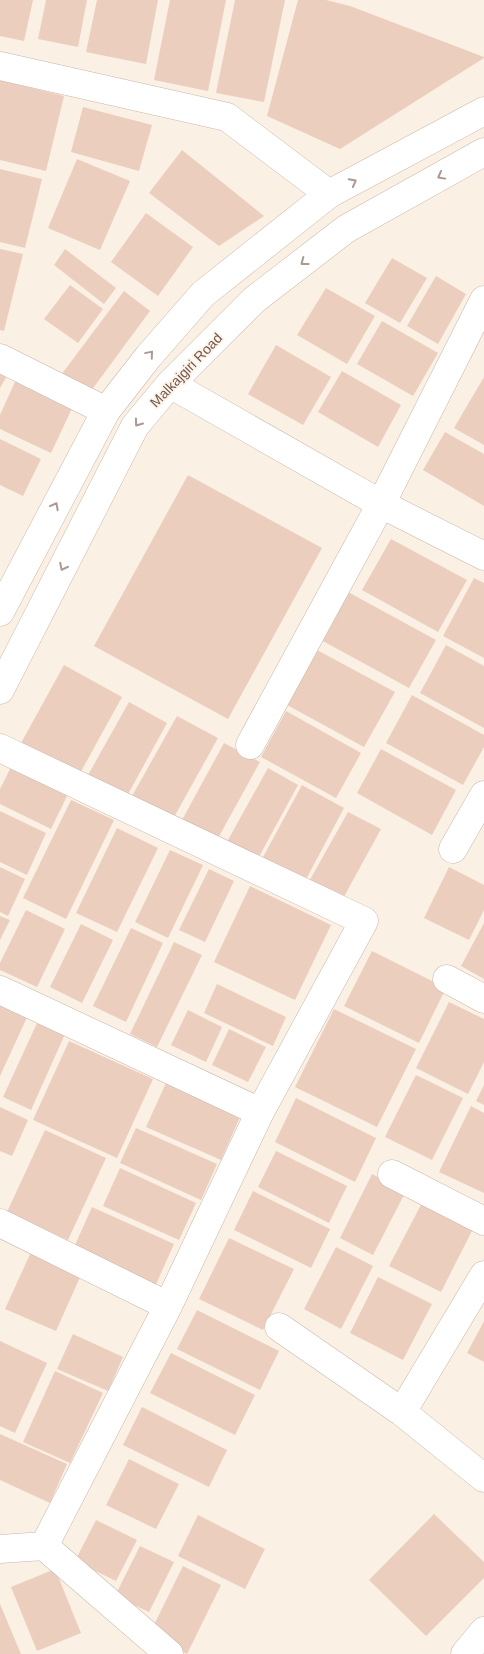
<svg xmlns="http://www.w3.org/2000/svg" width="484" height="1654" font-family="Arial,sans-serif">
<style>
.building{fill:#eccebe}
.lines{fill:none;stroke-linecap:round;stroke-linejoin:round}
.street-casing{stroke:#c9b7ab;stroke-width:29}
.secondary-casing{stroke:#ceb9ac;stroke-width:29}
.street{stroke:#fff;stroke-width:28}
.secondary{stroke:#fff;stroke-width:28}
.oneway{stroke:#a99a94}
.labels{text-anchor:middle;stroke-width:4;stroke-linejoin:round;paint-order:stroke}
.street-label{font-size:14px;fill:#6f564c;stroke:#fdf4ea}
</style>
<rect width="100%" height="100%" fill="#faf0e4"/>
<path class="building" d="M0,0h33l-9,41 -24,-5z
M46,0h41l-9,47 -40,-8z
M97,0h61l-12,64 -60,-12z
M170,0h56l-18,91 -54,-11z
M235,0h50l-21,102 -48,-9z
M298,0h28l24,6 134,51v1l-144,91 -73,-33z
M0,80l64,16 -18,75 -46,-11z
M83,107l69,18 -13,46 -68,-19z
M182,150l82,66 -45,30 -70,-53z
M77,159l53,22 -30,69 -52,-22z
M0,169l42,10 -17,69 -25,-6z
M146,213l47,34 -35,49 -47,-34z
M0,249l23,5 -19,77 -4,-1z
M65,249l51,39 -12,16 -50,-39z
M392,258l35,20 -27,45 -35,-20z
M436,276l30,18 -28,50 -31,-18z
M70,285l33,24 -25,34 -34,-24z
M326,288l49,28 -28,48 -50,-29z
M124,291l26,20 -62,84 -27,-20z
M382,321l56,32 -25,43 -56,-32z
M276,345l55,32 -28,48 -55,-31z
M0,369l8,5 -8,14z
M342,371l59,34 -23,42 -60,-35z
M19,373l57,27 -25,53 -51,-24v-14z
M484,377v68l-30,-17z
M445,432l39,22v52l-61,-36z
M0,439l41,20 -18,37 -23,-11z
M188,475l134,73 -94,171 -134,-73z
M391,539l76,41 -29,52 -76,-42z
M474,578l10,5v75l-41,-22z
M348,592l88,48 -27,48 -88,-48z
M446,645l38,21v62l-64,-35z
M317,650l78,42 -31,55 -77,-42z
M64,665l58,32 -43,78 -58,-32z
M412,695l72,40v12l-21,38 -77,-42z
M129,702l38,21 -40,73 -39,-21z
M286,711l75,42 -25,45 -75,-41z
M177,716l41,22 -45,81 -41,-23z
M224,743l36,19 -43,78 -35,-20z
M381,749l75,41 -24,45 -75,-42z
M11,767l57,27 -17,35 -51,-25v-15z
M268,768l30,17 -44,81 -31,-17z
M302,785l42,23 -40,75 -42,-24z
M71,800l43,20 -48,99 -43,-21z
M0,811l46,22 -19,42 -27,-13z
M348,812l33,17 -41,75 -33,-19z
M117,828l41,20 -41,84 -41,-19z
M170,850l33,15 -35,73 -33,-16z
M0,867l25,12 -17,37 -8,-4z
M449,867l35,18v25l-15,30 -45,-22z
M209,869l25,12 -29,61 -26,-12z
M250,886l81,39 -36,75 -81,-38z
M26,910l39,19 -28,58 -37,-17v-7z
M0,916l10,4 -10,20z
M484,923v56l-23,-13z
M81,924l32,16 -31,63 -32,-16z
M131,928l32,15 -37,79 -33,-16z
M174,942l28,13 -45,92 -27,-13z
M372,951l74,37 -27,55 -75,-37z
M217,984l69,33 -13,29 -69,-33z
M0,1000l29,13 -29,63z
M449,1002l35,17v43l-16,32 -52,-26z
M334,1009l82,40 -39,78 -82,-40z
M188,1010l34,17 -16,35 -35,-17z
M38,1021l27,13 -34,76 -28,-13z
M229,1029l37,18 -18,35 -36,-17z
M69,1041l84,38 -36,79 -84,-38z
M416,1075l47,23 -31,62 -47,-23z
M166,1083l74,34 -19,43 -75,-33z
M484,1085v20l-8,-4z
M296,1098l80,40 -21,44 -80,-40z
M471,1106l13,7v80l-45,-21z
M0,1107l28,13 -16,36 -12,-5z
M136,1128l81,36 -16,36 -81,-37z
M45,1130l61,28 -38,82 -61,-28z
M276,1151l71,35 -18,37 -71,-36z
M120,1168l76,35 -17,37 -76,-34z
M372,1174l34,17 -33,64 -33,-17z
M253,1191l77,38 -19,39 -77,-38z
M424,1199l51,26 -34,67 -52,-26z
M92,1207l82,37 -21,47 -82,-37z
M229,1238l65,31 -31,61 -64,-31z
M336,1247l37,19 -32,63 -37,-20z
M31,1252l50,23 -25,56 -51,-22z
M378,1277l54,27 -29,56 -53,-27z
M197,1310l82,41 -19,39 -83,-41z
M484,1321v41l-17,-9z
M73,1334l50,23 -15,34 -51,-22z
M0,1341l47,22 -32,70 -15,-7z
M171,1353l84,42 -20,40 -85,-42z
M55,1371l48,22 -33,70 -47,-21z
M142,1407l85,43 -18,37 -86,-42z
M0,1434l67,30 -17,39 -50,-23z
M129,1459l50,25 -23,45 -50,-24z
M434,1514l50,48v16l-58,58 -57,-56z
M198,1515l67,34 -20,40 -67,-33z
M96,1520l41,20 -21,41 -41,-20z
M140,1546l34,16 -25,50 -34,-16z
M183,1566l38,19 -34,69 -38,-19z
M55,1569l26,64 -44,18 -26,-64z
M0,1604l21,50h-21z"/>
<g class="lines">
<g class="street-casing">
<path id="street" d="M0,66l227,51 102,77
M0,358l106,53
M170,384l211,120 103,52
M250,745l131,-241 103,-204
M0,748l364,173 -104,191 -92,194 -124,240
M453,849l31,-54
M447,979l37,20
M0,990l260,122
M392,1174l92,47
M0,1223l168,83
M279,1327l123,85 82,66
M402,1412l82,-137
M0,1549l44,-3 125,108
M465,1654l19,-23"/>
</g>
<g class="secondary-casing">
<path id="secondary" d="M0,612l106,-201 42,-54 55,-63 126,-100 155,-83
M0,690l135,-264 35,-42 84,-84 92,-71 138,-77"/>
</g>
<use href="#street" class="street"/>
<use href="#secondary" class="secondary"/>
</g>
<defs><path id="oneway-chevron" d="M-2-3.5L2.5 0L-2 3.5" fill="none" stroke-width="1.6" stroke-linecap="round" stroke-linejoin="round" transform="scale(1.25)"/></defs>
<g class="oneway">
<use href="#oneway-chevron" transform="translate(441 176) rotate(151)"/>
<use href="#oneway-chevron" transform="translate(353 182) rotate(-28)"/>
<use href="#oneway-chevron" transform="translate(304 262) rotate(143)"/>
<use href="#oneway-chevron" transform="translate(150 354) rotate(-50)"/>
<use href="#oneway-chevron" transform="translate(138 423) rotate(126)"/>
<use href="#oneway-chevron" transform="translate(55 506) rotate(-62)"/>
<use href="#oneway-chevron" transform="translate(63 567) rotate(117)"/>
</g>
<g class="labels">
<g class="street-label">
<text transform="translate(186 370) rotate(-46)" y="5">Malkajgiri Road</text>
</g>
</g>
</svg>
